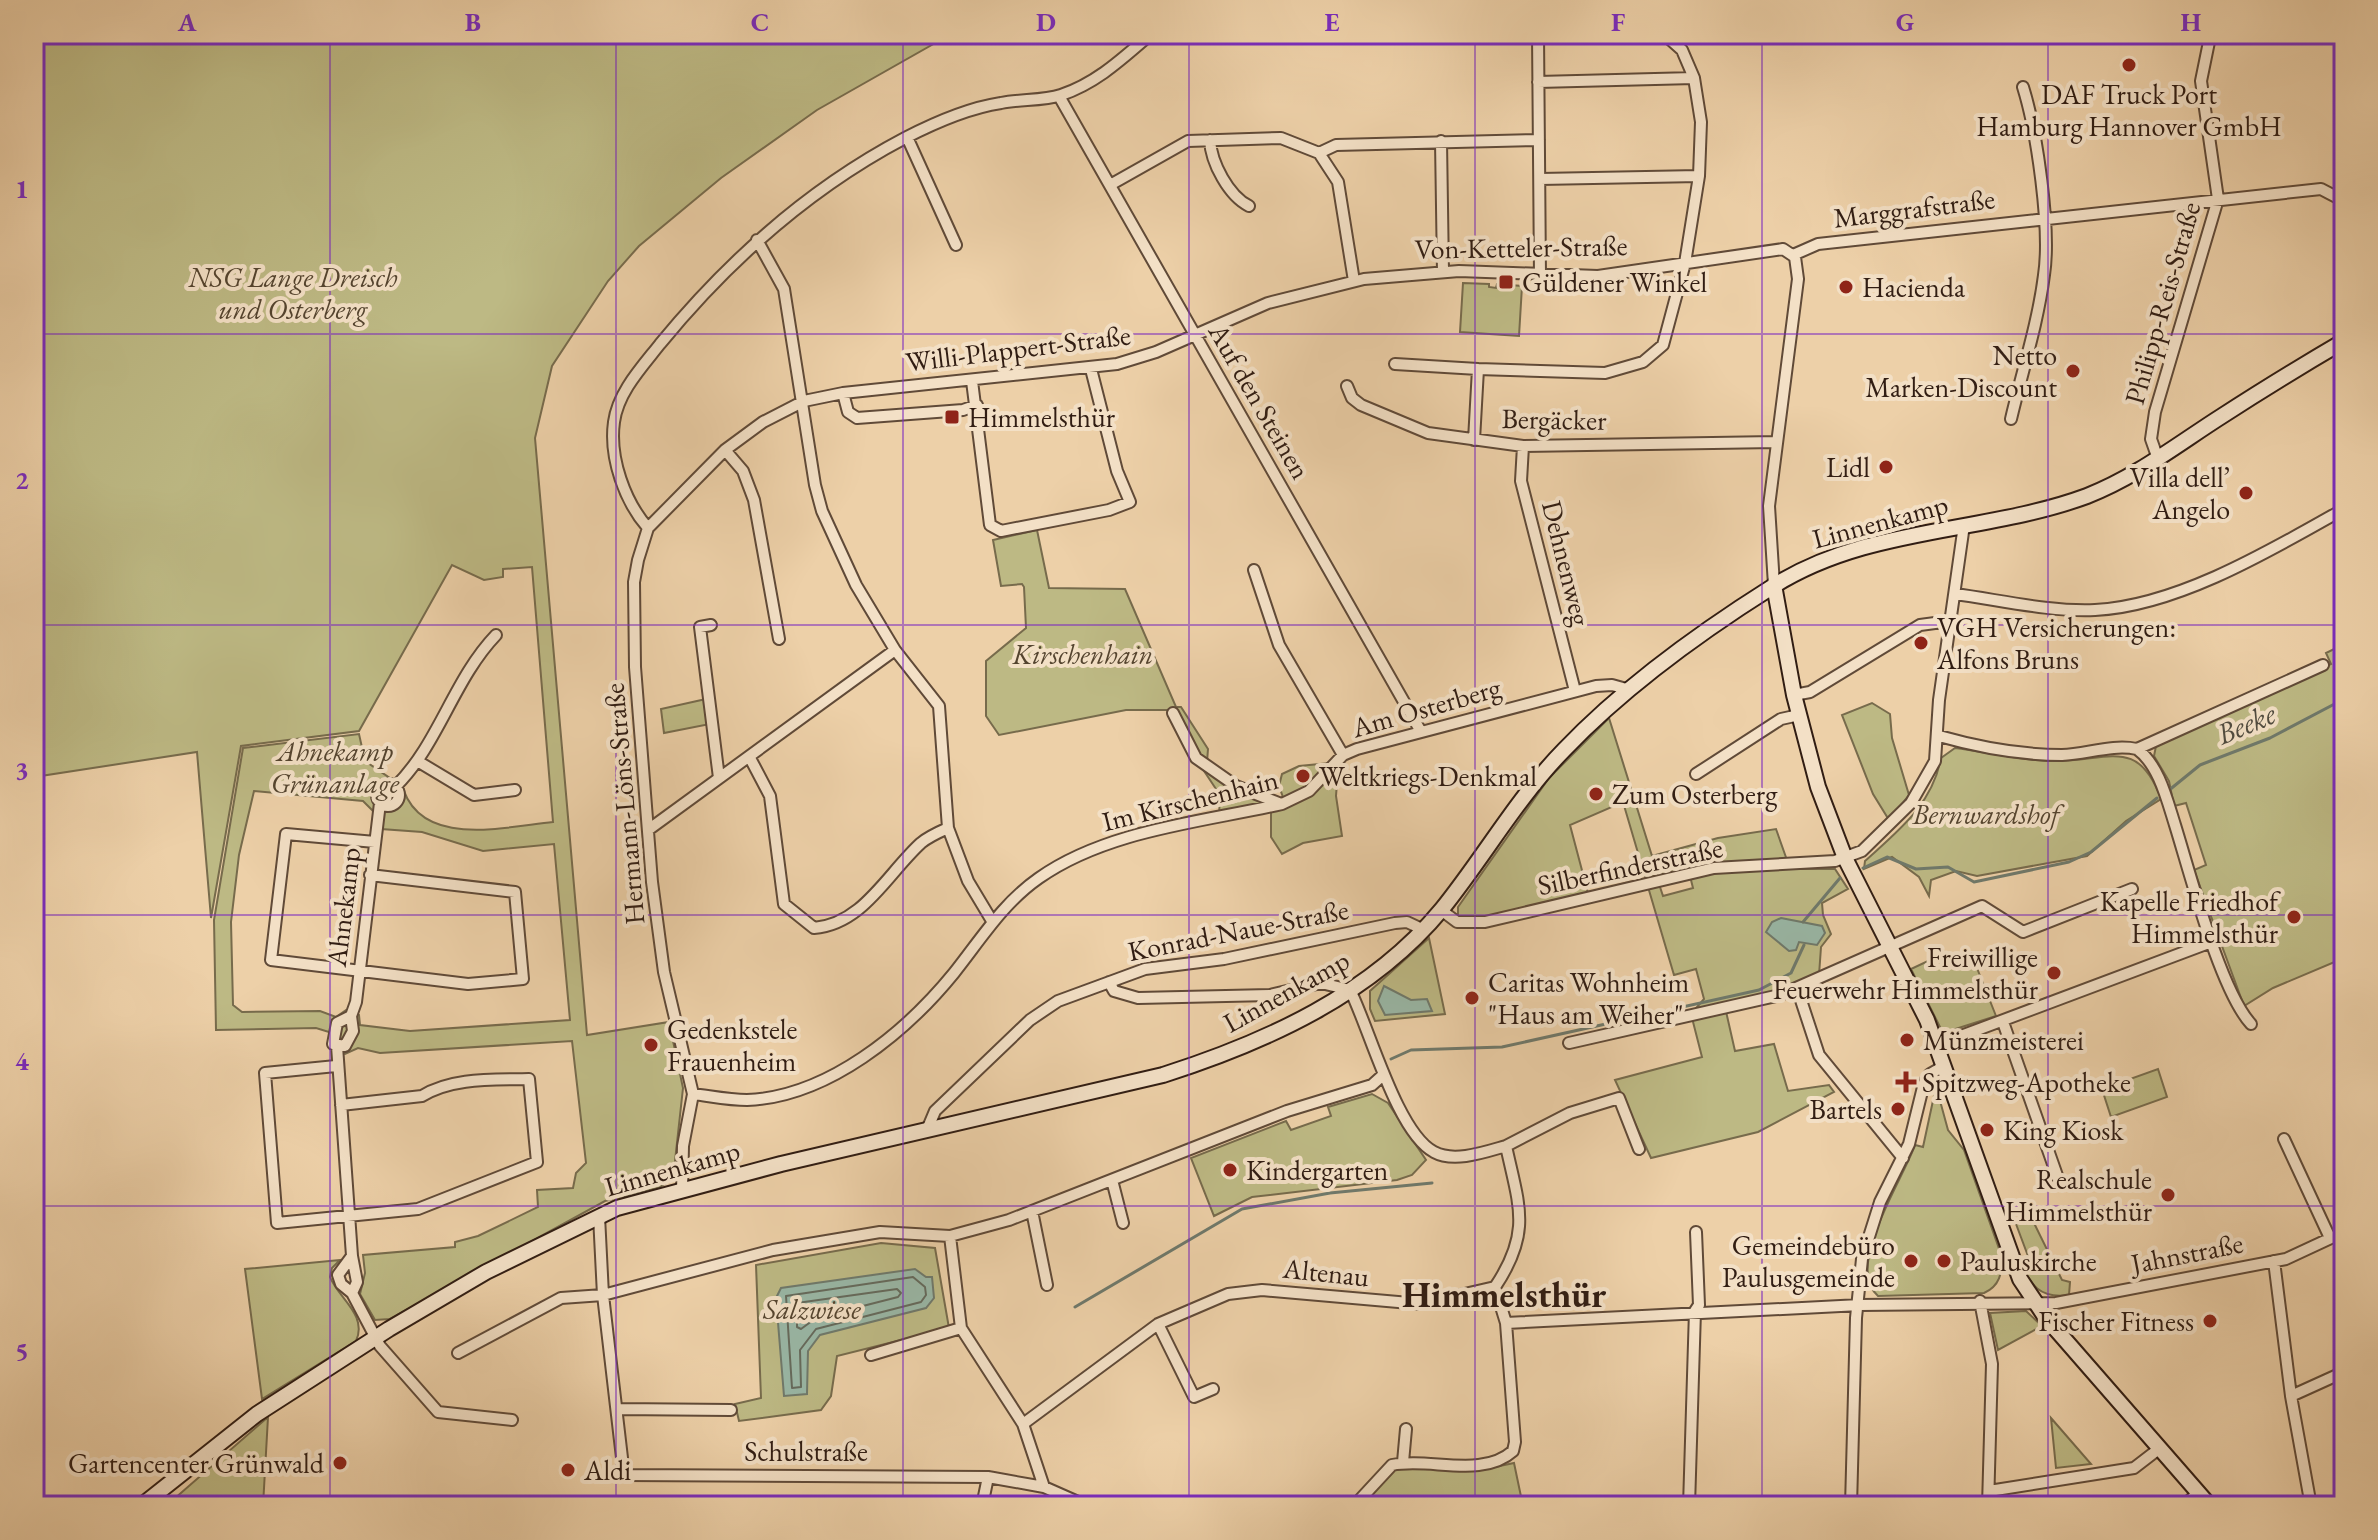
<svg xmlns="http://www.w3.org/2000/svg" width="2378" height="1540" font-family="'EB Garamond',serif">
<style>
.green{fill:#bdb984;stroke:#776b4c;stroke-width:2;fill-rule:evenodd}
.water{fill:#99b7a6;stroke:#6f796b;stroke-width:2}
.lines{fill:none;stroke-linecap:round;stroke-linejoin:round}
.shore{stroke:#656a5c;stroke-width:2}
.stream{stroke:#6f796b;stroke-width:3}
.street-casing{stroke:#604a38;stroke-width:14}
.secondary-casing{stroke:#311d13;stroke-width:18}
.street{stroke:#f3e0c6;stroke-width:10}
.secondary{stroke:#f3e0c6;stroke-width:14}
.grid{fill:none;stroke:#7b2cbf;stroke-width:2;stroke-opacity:0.55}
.poi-dot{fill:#8f2418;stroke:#f3e0c6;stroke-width:3}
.labels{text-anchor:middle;stroke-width:8;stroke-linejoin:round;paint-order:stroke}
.poi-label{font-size:28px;fill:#311d13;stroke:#f3e0c6;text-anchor:start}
.street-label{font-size:28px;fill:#311d13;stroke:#f3e0c6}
.park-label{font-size:28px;font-style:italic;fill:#54442f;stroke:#f3e0c6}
.water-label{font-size:30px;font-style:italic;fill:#504b3f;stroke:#f3e0c6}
.district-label{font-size:36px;font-weight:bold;fill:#311d13;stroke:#f3e0c6}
.neatline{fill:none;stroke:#7b2cbf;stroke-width:3}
.grid-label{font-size:26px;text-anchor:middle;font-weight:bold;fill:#7b2cbf}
</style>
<rect width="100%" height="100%" fill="#edd0a8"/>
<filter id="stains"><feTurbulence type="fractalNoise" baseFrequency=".0025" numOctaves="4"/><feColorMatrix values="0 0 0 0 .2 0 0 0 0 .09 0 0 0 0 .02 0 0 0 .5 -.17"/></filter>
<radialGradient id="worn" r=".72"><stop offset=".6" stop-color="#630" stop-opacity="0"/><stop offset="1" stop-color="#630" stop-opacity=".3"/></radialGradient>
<path class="green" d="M34,34h917l-134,76 -96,68 -82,68 -31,35 -56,85 -17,72 52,597 82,-13 14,66 -10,91 -15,9 -53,13 -215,118 -15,1 -15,-26 5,-21 -2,-18 92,-8v-5l23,-6 60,-29 -1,-17 36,-2 3,-15 10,-10 -14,-122 -192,12 -22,-5 -13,6 -15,-5 -1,-17 -13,-4 -100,2 -2,-110 29,-172 116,-14 6,27 25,17 11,3c15,69 102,46 152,41l-21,-255 -29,2v8l-19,3 -32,-15 -93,166 -118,15 -30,172 -14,-166 -163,25zM254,791l109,10 10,10v8l8,10 41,3 61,19 71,-7 16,176 -160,11 -50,-6 -1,-10 -13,-5 -10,7 -16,-6 -78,1 -9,-7 -2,-83 8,-67z
M1463,283l26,1v3l7,1 1,-4 25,2 -3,50 -59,-4z
M1037,530l12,58 76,1 51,118h5l27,42 -1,13 -9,-5 -25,-47h-47l-127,25 -13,-19v-55l40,-33 -2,-41 -2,-3 -21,2 -8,-46z
M2344,644v314l-71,30 -29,18 -50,-136 12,-5 -20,-62 -12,3 -5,-25 -15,-25 2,-10 175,-82 -5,-11z
M706,699l4,25 -46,9 -3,-24z
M1872,703l18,11 2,24 17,57 -20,25 -16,-26 -31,-79z
M1609,718l43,138 66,-18 58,-9 12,34 -75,5 -54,16 4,12 30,-8 -3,-12 26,-7h119l13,20 -26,14 1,12 8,19 -10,13 -2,28 -44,19 -50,13 10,44 39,-7 14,47 41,-6 5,7 -76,40 -107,26 -36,-78 87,-23 -11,-43 13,-15 -8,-30 -22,6 -51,-173 -53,23 18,68 -107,27 -23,-4v-9l91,-129z
M1955,748c32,4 66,13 99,13 52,1 84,-26 107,38l-35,22 -39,35 -110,20 -21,-5 -25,9 -2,16 -10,-19 -27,-20 -28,12 1,-8c34,-31 67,-56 76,-103z
M1198,762l76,42 -55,12 1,-21z
M1330,763l8,7 -2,26 6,40 -39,7 -21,11 -11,-17v-25l13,-12 -5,-14 3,-12 17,-8z
M1429,938l16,76 -70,7 -5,-12v-18z
M1971,953l25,63 -53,17 -32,-64 17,-8z
M2158,1069l9,28 -56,20 -9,-28z
M1372,1094l16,9 38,57 -14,15 -15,5 -145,17 -38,19 -23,-58 95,-37 5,9 40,-14 -3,-9z
M1934,1096l5,1 9,33 16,20 38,107c0,16 -2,29 -18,36l-106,3c-34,-30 25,-116 37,-151l8,2z
M2032,1219l30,61 8,2 -1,13c-30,4 -38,-10 -50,-34l9,-5 -12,-32z
M881,1243l54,5 14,80 -112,28 -6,40 -10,14 -82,11 -4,-17 26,-6 -5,-133z
M340,1260l-8,8 -2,9c8,21 38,38 26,64l-94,58 -17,-130z
M2026,1311l16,15 -44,24 -8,-37z
M268,1417l-5,89h-97z
M2051,1418l40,46 -35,4z
M1514,1463l9,43h-160l16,-24 20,-15 77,4z"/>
<path class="water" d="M1781,918l41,8 3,7 -8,12 -18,-3 -3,8 -7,1 -23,-19 6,-10z
M1384,986l27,14 16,-1 5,12 -47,4 -7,-14z
M915,1269l11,8h6l2,21 -8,10 -106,27 -12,16 -1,43 -23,2 -8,-98 5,-10z"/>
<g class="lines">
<path class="shore" d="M913,1277l12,10 1,8 -5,7 -105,27 -16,21 1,37 -9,1 -6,-92z
M897,1289l4,4 -3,4 -82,21 -15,11 -4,-2v-24z"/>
<path class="stream" d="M2168,791l32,-26 70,-27 74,-39
M1863,868l24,-11 29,12 32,-2 26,15 95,-20 22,-10 66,-54
M1803,922l37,-44
M1391,1059l20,-9 91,-3 257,-57 32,-17 13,-28
M1075,1307l167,-98 88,-16 102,-10"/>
<g class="street-casing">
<path id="street" d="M1538,34l2,242
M1538,82l156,-4
M1059,96l361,634
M907,137l49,108
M1210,140c1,23 19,56 39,66
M1441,141l2,131
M1319,153l17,-8 203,-5
M1540,179l159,-3
M1110,185l78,-44 93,-3 38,15 19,29 16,99
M757,240l27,49 31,196 7,26 34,74 39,65 44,56 9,122 20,53 24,40
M1793,255l25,-11 503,-55 23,12
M1395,364l83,5 -4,71
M1478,369l127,4 38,-11 20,-17 22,-82 14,-87 2,-54 -7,-44 -12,-28 -18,-16
M972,381l18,144 11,6 108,-21 21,-8 -13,-31 -26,-102
M1347,386l5,12 9,7 67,28 95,13 252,-4
M843,393l5,19 9,6 106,-8 14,-5
M2011,419c11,-47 27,-96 33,-144 7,-46 -7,-143 -21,-188
M1523,446l-2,35 54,210
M725,450l18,21 11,29 25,139
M2158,459l-7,-20 4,-27 63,-213 -17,-118 9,-44 21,-3
M648,528c-23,-26 -39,-70 -34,-106 4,-30 28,-55 46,-78 69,-84 148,-155 245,-206 29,-15 63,-30 96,-35 20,-4 42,-2 60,-8 36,-12 62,-37 90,-61
M1254,570l25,75 64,110
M1955,594c45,6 95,18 140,16 83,-4 178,-61 249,-101
M711,625l-11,2 19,151
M1794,695l16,-3 110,-67 30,-4
M1173,713l23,45 40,28 45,18
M1939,736c39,11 83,19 123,19 25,-1 50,-11 75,-6l186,-84
M2137,749c22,16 30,51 38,76 15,48 45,165 76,199
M750,758l20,38 14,108 30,24c49,-4 73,-54 107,-85 7,-6 18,-11 27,-15
M419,762l55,33 41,-5
M1696,774l85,-55 18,-4
M377 795a11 11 0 1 1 22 0a11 11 0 1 1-22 0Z
M395,787c44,-43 58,-107 101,-152
M648,830l247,-180
M370,875l145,17 8,87 -55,5 -197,-24 15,-126 89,8
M1441,910l16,12h28l229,-54 121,-7 27,-10 49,-48 24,-42 4,-61 25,-175
M1109,982l5,9 24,7 132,-3 51,-12 29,7c19,37 47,143 84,162 20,11 51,0 72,-6 13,60 26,86 -11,141l11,36 9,119 -2,9c-31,28 -84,6 -121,14l-38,41
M1797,988l22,67 84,103
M351,1016l5,-14 24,-199
M351,1016l2,15 -8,15 -12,-2 4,-21z
M2003,1022l57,162
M1569,1043l211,-48 202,-89 41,26 109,-43
M1937,1045l277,-104
M337,1046l15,210
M336,1066l-71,7 12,150 141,-14 119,-47 -8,-83c-35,1 -76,-2 -107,17l-81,9
M693,1094c17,2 36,6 54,6 81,-3 159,-68 207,-127 27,-34 49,-70 85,-95 68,-48 164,-56 243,-74l27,-13 34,-36 14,-6 239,-63 16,-1 18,5
M927,1130l8,-19 95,-91 28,-19 87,-32 79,-10 171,-36 12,-1 17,8
M2284,1139l46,99
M1506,1146l64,-33 49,-15 20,51
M1112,1180l11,43
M682,1191l1,-45 10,-52 -29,-122 -12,-90 -17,-215 -1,-85 4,-22 10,-32 77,-78 38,-28 41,-21 39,-8 274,-29 39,-12 112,-49 96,-24 95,-8 139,5 185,-27 12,8 3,22 -29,227 5,79
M1032,1211l15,74
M599,1216l4,79 21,180 364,2 56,10 43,19
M950,1236l11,92 62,96 21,63
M352,1256l5,26 -5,11 -11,-9 -3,-9z
M2274,1261l17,135 53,-24
M352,1293l28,53 58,66 74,8
M1980,1301l12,63 -4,142
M1506,1323l354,-18 196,-2 230,-44 58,-27
M1158,1324l36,73 19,-8
M458,1353l103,-55 42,-3 170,-45 107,-18 70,4 59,-16 278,-109 85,-26 10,-9
M871,1355l90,-27
M2291,1396l20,110
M617,1409l114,1
M1023,1424l135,-100 70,-30 34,-4 159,14 74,-17
M1403,1462l3,-33
M1989,1491l145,-23 26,-20
M982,1506l6,-29
M1689,1506l6,-195 4,-6 -3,-73
M1851,1506l5,-188 6,-59 18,-57 29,-58 15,-61 6,-9 14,-8
M2183,1506l15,-13"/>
</g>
<g class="secondary-casing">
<path id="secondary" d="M1774,585l20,110 24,92 27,71 82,162 93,259 26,39 164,188
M141,1506l116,-92 132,-85 97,-57 131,-64 164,-44 382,-89c103,-33 208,-80 279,-166 42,-52 75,-111 122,-159 60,-63 135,-117 208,-163 95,-61 212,-53 315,-91 49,-19 91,-52 135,-80 40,-26 81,-51 122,-75"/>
</g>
<use href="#street" class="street"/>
<use href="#secondary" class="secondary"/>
</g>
<path class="grid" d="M330,34v1472M616,34v1472M903,34v1472M1189,34v1472M1475,34v1472M1762,34v1472M2048,34v1472M34,334h2310M34,625h2310M34,915h2310M34,1206h2310"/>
<g class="poi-dot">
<circle cx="2129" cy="65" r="8"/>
<rect x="1498" y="274" width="16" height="16" rx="4"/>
<circle cx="1846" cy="287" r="8"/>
<circle cx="2073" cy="371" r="8"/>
<rect x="944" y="409" width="16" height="16" rx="4"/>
<circle cx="1886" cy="467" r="8"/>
<circle cx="2246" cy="493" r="8"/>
<circle cx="1921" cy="643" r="8"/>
<circle cx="1303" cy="776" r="8"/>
<circle cx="1596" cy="794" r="8"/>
<circle cx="2294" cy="917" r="8"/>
<circle cx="2054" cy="973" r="8"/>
<circle cx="1472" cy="998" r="8"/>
<circle cx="1907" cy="1040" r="8"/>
<circle cx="651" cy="1045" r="8"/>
<path d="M1902 1070h8v8h8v8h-8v8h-8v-8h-8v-8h8z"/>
<circle cx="1898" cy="1109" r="8"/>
<circle cx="1987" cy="1130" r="8"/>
<circle cx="1230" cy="1170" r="8"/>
<circle cx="2168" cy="1195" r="8"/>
<circle cx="1911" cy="1261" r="8"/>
<circle cx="1944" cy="1261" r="8"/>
<circle cx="2210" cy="1321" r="8"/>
<circle cx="340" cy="1463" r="8"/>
<circle cx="568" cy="1470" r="8"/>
</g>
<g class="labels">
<g class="poi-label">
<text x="2129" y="104" text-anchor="middle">DAF Truck Port<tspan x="2129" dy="32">Hamburg Hannover GmbH</tspan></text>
<text x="1522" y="292">Güldener Winkel</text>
<text x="1862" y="297">Hacienda</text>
<text x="2057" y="365" text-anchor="end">Netto<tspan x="2057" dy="32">Marken-Discount</tspan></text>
<text x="968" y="427">Himmelsthür</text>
<text x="1870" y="477" text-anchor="end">Lidl</text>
<text x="2230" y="487" text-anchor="end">Villa dell’<tspan x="2230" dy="32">Angelo</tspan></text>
<text x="1937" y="637">VGH Versicherungen:<tspan x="1937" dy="32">Alfons Bruns</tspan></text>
<text x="1319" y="786">Weltkriegs-Denkmal</text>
<text x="1612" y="804">Zum Osterberg</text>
<text x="2278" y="911" text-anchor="end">Kapelle Friedhof<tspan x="2278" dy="32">Himmelsthür</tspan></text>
<text x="2038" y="967" text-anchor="end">Freiwillige<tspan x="2038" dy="32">Feuerwehr Himmelsthür</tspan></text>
<text x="1488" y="992">Caritas Wohnheim<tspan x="1488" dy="32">"Haus am Weiher"</tspan></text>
<text x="667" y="1039">Gedenkstele<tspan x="667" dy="32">Frauenheim</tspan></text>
<text x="1923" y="1050">Münzmeisterei</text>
<text x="1922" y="1092">Spitzweg-Apotheke</text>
<text x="1882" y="1119" text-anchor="end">Bartels</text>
<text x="2003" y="1140">King Kiosk</text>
<text x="1246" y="1180">Kindergarten</text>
<text x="2152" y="1189" text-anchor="end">Realschule<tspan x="2152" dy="32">Himmelsthür</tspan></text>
<text x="1895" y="1255" text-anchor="end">Gemeindebüro<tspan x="1895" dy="32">Paulusgemeinde</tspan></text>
<text x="1960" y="1271">Pauluskirche</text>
<text x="2194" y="1331" text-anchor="end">Fischer Fitness</text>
<text x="324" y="1473" text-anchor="end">Gartencenter Grünwald</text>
<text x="584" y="1480">Aldi</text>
</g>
<g class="street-label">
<text transform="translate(1914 208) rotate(-7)" y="10">Marggrafstraße</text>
<text transform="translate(1521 247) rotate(-1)" y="10">Von-Ketteler-Straße</text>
<text transform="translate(2162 303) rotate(-74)" y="10">Philipp-Reis-Straße</text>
<text transform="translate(1018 348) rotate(-7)" y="10">Willi-Plappert-Straße</text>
<text transform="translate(1260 401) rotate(60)" y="10">Auf den Steinen</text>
<text transform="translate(1554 419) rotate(1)" y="10">Bergäcker</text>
<text transform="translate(1880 521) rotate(-15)" y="10">Linnenkamp</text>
<text transform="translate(1567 563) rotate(76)" y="10">Dehnenweg</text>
<text transform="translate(1426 707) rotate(-16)" y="10">Am Osterberg</text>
<text transform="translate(1190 800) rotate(-14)" y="10">Im Kirschenhain</text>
<text transform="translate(624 804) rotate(-95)" y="10">Hermann-Löns-Straße</text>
<text transform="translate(1630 866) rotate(-12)" y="10">Silberfinderstraße</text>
<text transform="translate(343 907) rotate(-83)" y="10">Ahnekamp</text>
<text transform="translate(1238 930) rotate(-11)" y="10">Konrad-Naue-Straße</text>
<text transform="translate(1286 991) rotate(-29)" y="10">Linnenkamp</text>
<text transform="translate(672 1168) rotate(-16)" y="10">Linnenkamp</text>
<text transform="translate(2187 1253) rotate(-11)" y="10">Jahnstraße</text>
<text transform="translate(1326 1272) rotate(6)" y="10">Altenau</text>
<text x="806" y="1461">Schulstraße</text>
</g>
<g class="park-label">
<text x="293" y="287">NSG Lange Dreisch<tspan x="293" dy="32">und Osterberg</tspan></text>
<text x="1083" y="664">Kirschenhain</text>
<text x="335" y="761">Ahnekamp<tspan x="335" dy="32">Grünanlage</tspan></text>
<text x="1986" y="824">Bernwardshof</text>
<text x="812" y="1319">Salzwiese</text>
</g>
<g class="water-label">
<text transform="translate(2246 724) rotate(-23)" y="10">Beeke</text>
</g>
<g class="district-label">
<text x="1504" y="1307">Himmelsthür</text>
</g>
</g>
<rect width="2378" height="1540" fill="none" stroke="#edd0a8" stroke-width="88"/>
<rect x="44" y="44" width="2290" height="1452" class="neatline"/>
<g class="grid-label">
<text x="187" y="31">A</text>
<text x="473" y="31">B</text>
<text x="760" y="31">C</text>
<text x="1046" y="31">D</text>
<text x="1332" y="31">E</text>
<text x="1618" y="31">F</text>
<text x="1905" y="31">G</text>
<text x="2191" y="31">H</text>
<text x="22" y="198">1</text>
<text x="22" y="489">2</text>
<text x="22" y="779">3</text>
<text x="22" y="1070">4</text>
<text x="22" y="1360">5</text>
</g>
<rect width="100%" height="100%" filter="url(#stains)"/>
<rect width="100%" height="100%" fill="url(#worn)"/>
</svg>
